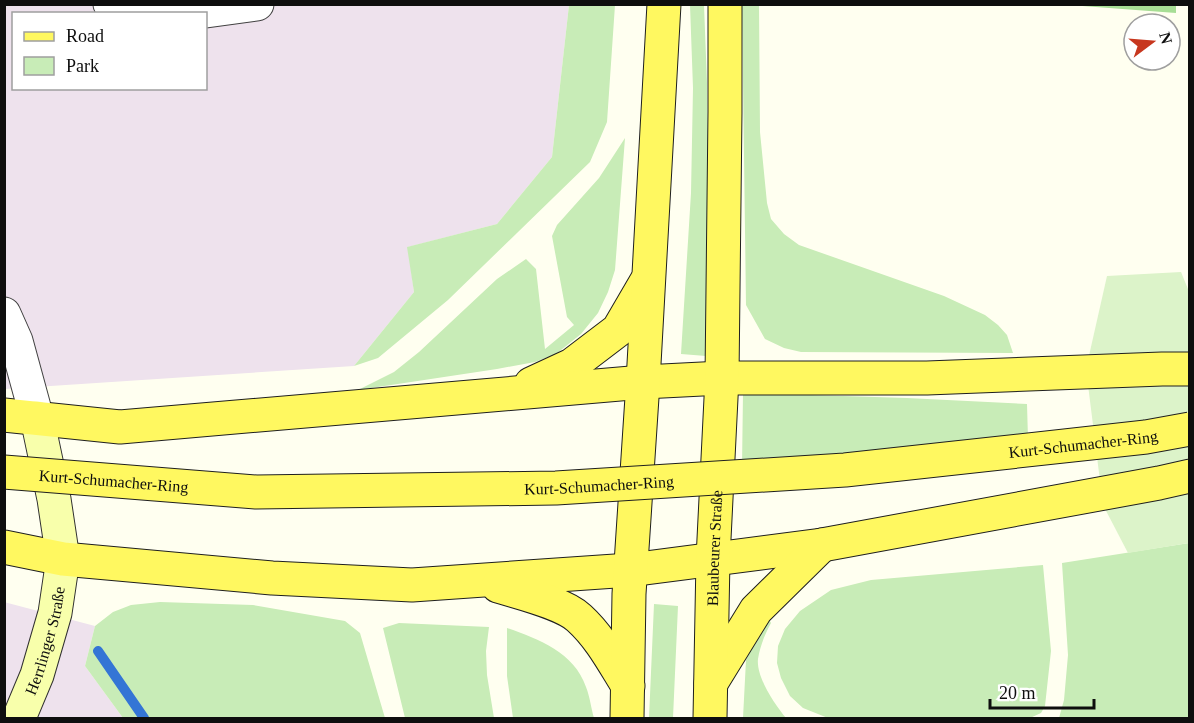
<svg xmlns="http://www.w3.org/2000/svg" width="1194" height="723" font-family="Georgia,serif">
<style>
.industrial{fill:#eee2ed;fill-rule:evenodd}
.green{fill:#c8ecb7}
.forest{fill:#a7de95}
.pitch{fill:#dcf3c9}
.lines{fill:none;stroke-linecap:round;stroke-linejoin:round}
.stream{stroke:#3475d5;stroke-width:10}
.street-casing{stroke:#414141;stroke-width:35}
.secondary-casing{stroke:#303030;stroke-width:35}
.primary-casing{stroke:#1f1f1f;stroke-width:35}
.street{stroke:#fff;stroke-width:33}
.secondary{stroke:#f8ffab;stroke-width:33}
.primary{stroke:#fff860;stroke-width:33}
.primary-bridge-casing{stroke:#1f1f1f;stroke-width:35;stroke-linecap:butt}
.primary-bridge{stroke:#fff860;stroke-width:33}
.labels{text-anchor:middle;stroke-width:6;stroke-linejoin:round;paint-order:stroke}
.street-label{font-size:16px;fill:#0e0e0e;stroke:#fff}
</style>
<rect width="100%" height="100%" fill="#fffff0"/>
<path class="industrial" d="M5,5h564l-17,152 -55,67 -89,23 6,45 -60,74 -349,23zM14,14h192v74h-192z
M4,602l91,24 -10,40 38,52h-118z"/>
<path class="green" d="M569,5h46l-8,117 -17,40 -142,138 -70,58 -24,8 60,-74 -7,-45 90,-23 55,-67z
M690,5h14l3,78 2,135 -3,138 -25,-2 10,-161 2,-105z
M742,5h17l1,127 7,71 4,16 13,15 15,11 145,51 41,19 13,10 9,10 6,18 -212,-1 -17,-4 -19,-9 -19,-34z
M625,138l-10,132 -7,22 -10,21 -17,21 -25,20 -21,8 -38,7 -139,21 36,-18 25,-20 78,-73 29,-20 10,10 9,80 29,-24 -7,-8 -15,-81 5,-11 42,-47z
M743,393l164,5 120,6 1,35 -286,28z
M1189,543v175h-130l5,-18 4,-45 -6,-92z
M1043,565l8,86 -6,55 -4,7 -11,5h-202l-25,-10 -13,-12 -9,-18 -4,-15 1,-17 7,-17 15,-18 31,-21 40,-10z
M160,602l93,3 92,16 15,12 25,85h-262l-38,-52 10,-40 18,-14 18,-7z
M654,604l24,2 -5,112h-24z
M767,616l4,7c-6,11 -11,23 -13,36 -2,18 17,46 28,59h-43l3,-58 7,-19z
M399,623l90,4 -3,24 1,24 7,43h-89l-22,-90z
M507,628c31,11 67,24 79,59 4,10 5,21 8,31h-81l-6,-42z"/>
<path class="forest" d="M1069,5h107v8z"/>
<path class="pitch" d="M1181,272l9,22 -1,249 -61,10 -25,-48 -17,-136 21,-93z"/>
<g class="lines">
<path class="stream" d="M98,651l46,67"/>
<g class="street-casing">
<path id="street" d="M110,4l96,7 51,-7
M4,314l12,27 21,77"/>
</g>
<g class="secondary-casing">
<g id="secondary">
<path id="s1" d="M19,718l18,-43 18,-62 8,-54 -9,-60 -17,-81"/>
</g>
</g>
<g class="primary-casing">
<g id="primary">
<path d="M531,384l41,-19 46,-35 28,-48"/>
<path d="M4,415l116,12 523,-45 79,-4h205l235,-9h28"/>
<path d="M4,547l59,12 209,19 140,7 218,-15 192,-25 337,-62 31,-7"/>
<path d="M498,586c22,7 65,17 81,32 21,19 34,44 49,68"/>
<path d="M711,683l45,-73 66,-65"/>
<path d="M627,718l2,-124 14,-212 21,-378"/>
<path id="s2" d="M710,718l3,-159 9,-181 3,-266v-108"/>
</g>
</g>
<use href="#street" class="street"/>
<use href="#secondary" class="secondary"/>
<use href="#primary" class="primary"/>
<g class="primary-bridge-casing">
<g id="primary-bridge">
<path id="s3" d="M4,472l252,20 300,-4 289,-18 301,-33 44,-8"/>
</g>
</g>
<use href="#primary-bridge" class="primary-bridge"/>
</g>
<g class="labels">
<g class="street-label">
<text dy="6" stroke="none"><textPath href="#s3" startOffset="1082">Kurt-Schumacher-Ring</textPath></text>
<text dy="6" stroke="none"><textPath href="#s3" startOffset="110">Kurt-Schumacher-Ring</textPath></text>
<text dy="6" stroke="none"><textPath href="#s3" startOffset="596">Kurt-Schumacher-Ring</textPath></text>
<text dy="6" stroke="none"><textPath href="#s2" startOffset="170">Blaubeurer Straße</textPath></text>
<text dy="6" stroke="none"><textPath href="#s1" startOffset="82">Herrlinger Straße</textPath></text>
</g>
</g>
<rect width="1194" height="723" fill="none" stroke="#0e0e0e" stroke-width="12"/>
<rect x="12" y="12" width="195" height="78" fill="#ffffff" stroke="#9f9f9f" stroke-width="1.5"/>
<rect x="24" y="32" width="30" height="9" fill="#fff860" stroke="#9f9f9f" stroke-width="1.5"/>
<text x="66" y="42" font-size="18" fill="#0e0e0e">Road</text>
<rect x="24" y="57" width="30" height="18" fill="#c8ecb7" stroke="#9f9f9f" stroke-width="1.5"/>
<text x="66" y="72" font-size="18" fill="#0e0e0e">Park</text>
<g transform="translate(1152 42) rotate(74)"><circle r="28" fill="#ffffff" stroke="#9f9f9f" stroke-width="1.5"/>
<path d="M0-4.5L10 22L0 15L-10 22Z" fill="#c7371e"/>
<text y="-9" font-size="16" font-weight="bold" text-anchor="middle" fill="#0e0e0e">N</text>
</g>
<path d="M990 699v9h104v-9" fill="none" stroke="#0e0e0e" stroke-width="3"/>
<text x="999" y="699" font-size="18" fill="#0e0e0e" stroke="#ffffff" stroke-width="4.5" paint-order="stroke">20 m</text>
</svg>
